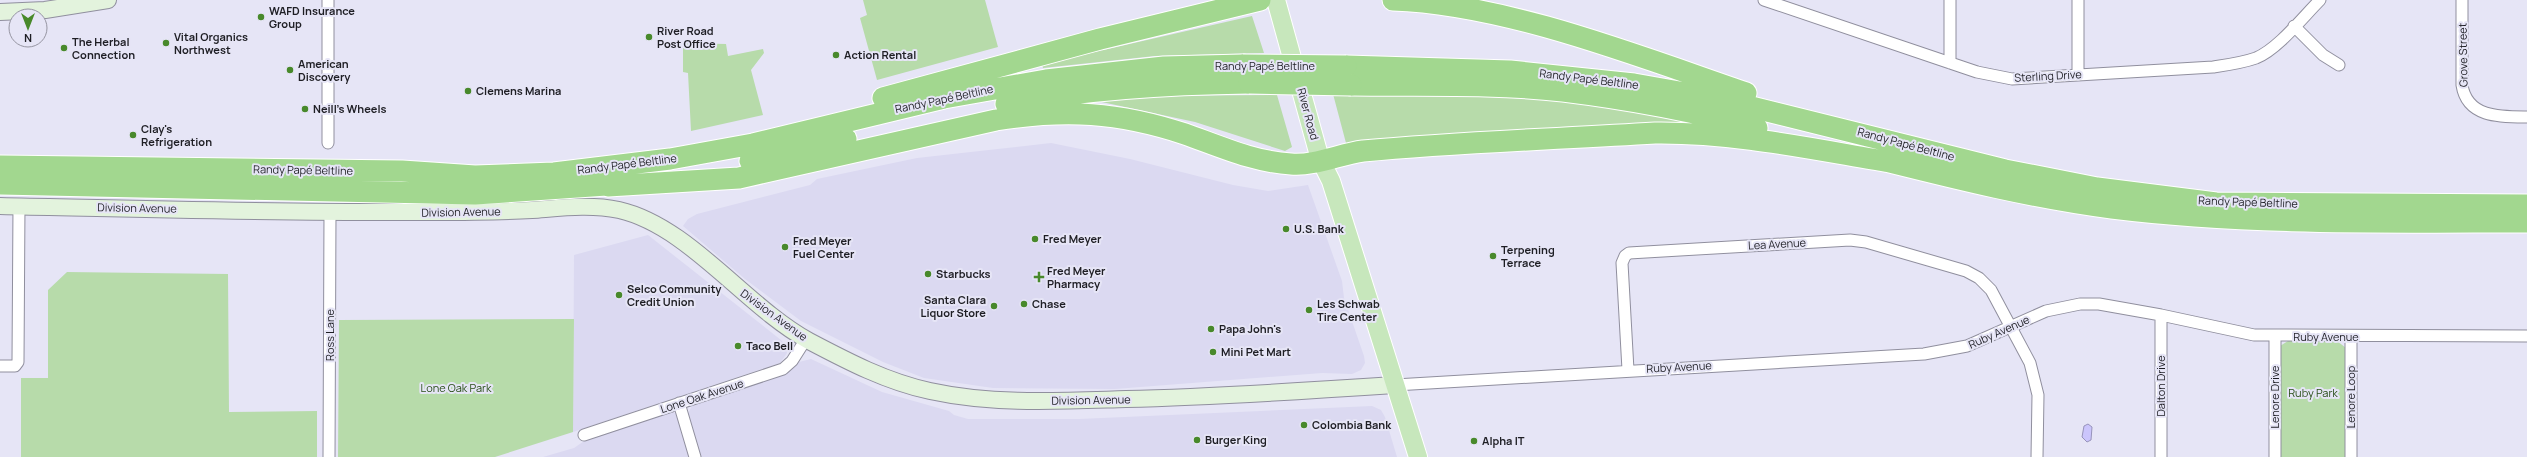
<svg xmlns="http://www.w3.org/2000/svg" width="2527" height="457" font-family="Manrope,sans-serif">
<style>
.built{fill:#dbd9f1}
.green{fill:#b7dbaa}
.water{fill:#cbc5fc;stroke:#9793bb}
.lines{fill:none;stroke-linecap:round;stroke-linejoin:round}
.street-casing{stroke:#908f9e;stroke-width:13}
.secondary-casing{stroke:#908f9e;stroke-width:18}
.primary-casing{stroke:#fff;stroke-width:20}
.highway-casing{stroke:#fff;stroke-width:23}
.street{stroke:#fff;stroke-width:11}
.secondary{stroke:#e3f3dd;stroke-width:16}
.primary{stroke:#c7e7bc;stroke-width:18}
.highway{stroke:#a2d78f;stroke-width:21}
.highway-bridge-casing{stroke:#fff;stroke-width:23;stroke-linecap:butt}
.highway-bridge{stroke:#a2d78f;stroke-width:21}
.poi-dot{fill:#48892b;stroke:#e6e5f6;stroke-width:1.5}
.labels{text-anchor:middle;stroke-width:4;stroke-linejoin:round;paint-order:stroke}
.poi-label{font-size:11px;font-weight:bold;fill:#1e1e24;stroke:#e6e5f6;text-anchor:start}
.street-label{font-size:11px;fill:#1e1e24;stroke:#e6e5f6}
.park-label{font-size:11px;fill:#284e17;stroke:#e6e5f6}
</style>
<rect width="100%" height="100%" fill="#e6e5f6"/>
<path class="built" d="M1051,143l79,16 103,26 35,6 40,-6 34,96 2,17 20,58 1,7 -4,7 -9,4 -30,-1 -207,16 -122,-1 -69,-10 -41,-16 -82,-41 -56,-42 -62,-53 5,-7 9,-5 113,-29 7,-6 100,-21z
M648,235l133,105 5,6 1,7 -7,10 -207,69 1,-177z
M811,359l71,33 67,19 5,4 14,4h111l293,-13 9,4 4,7 12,40h-698l-12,-42 5,-9 95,-33 12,-11z
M672,411l7,5 11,41h-147l31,-9 16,-11z"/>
<path class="green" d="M863,0h122l13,47 -121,33 -17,-62 7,-3z
M1252,16l12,37 -109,3 -112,12 -1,-4z
M683,43l43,1 2,12 35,-7 1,4 -13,17 12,45 -72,16 -3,-58 -5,-1z
M1432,93l131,8 129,19v4l-131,3 -215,16 -13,-49z
M1277,95l15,52 -7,4 -90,-29 -98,-21 33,-5z
M67,272l161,2 1,138 88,-1v46h-296v-79h27v-88z
M574,319l-1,113 -78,25h-157l1,-137z
M2288,341h49l9,7v109h-67l1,-111z"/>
<path class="water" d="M2088,424l4,3 -1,13 -4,2 -5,-5 2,-11z"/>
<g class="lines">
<g class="street-casing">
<path id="street" d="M328,0v143
M1764,0l213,72 35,7 201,-12c14,-2 29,-4 43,-9 22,-9 47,-41 64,-58
M2078,0v75
M2462,0v85c5,33 39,32 65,32
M2294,26l29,29 16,10
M1950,63v-63
M2275,337v120
M0,366h15l3,-4 1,-156
M1628,370l-6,-107 3,-7 4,-3 221,-13 16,2 100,29 13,7 12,12 39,73 8,32 -1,62
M1395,385l529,-31 43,-8 79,-35 34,-7h19l62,11 93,20 273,1
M679,403l16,54
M584,435l199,-66 9,-8 14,-22
M329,457l1,-244
M2161,457v-142
M2351,457v-120"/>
</g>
<g class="secondary-casing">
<path id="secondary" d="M0,12l45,-2 63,-10
M0,206c143,3 286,7 430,6 34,0 68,0 102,-2 28,-2 58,-6 87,0 70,16 126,96 190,131 38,20 78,41 121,50 64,14 131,10 196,8 90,-2 179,-8 269,-14"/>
</g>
<g class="primary-casing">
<path id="primary" d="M1276,0l44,159 11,22 87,276"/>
</g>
<g class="highway-casing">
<path id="highway" d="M1393,0c113,4 245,56 353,93
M1346,66l164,5 124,13 85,15 286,71 92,18 119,15 311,2
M1351,85c70,1 142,-2 212,6 65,8 130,20 194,37
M883,98l217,-59 160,-39
M1006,104c80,-15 161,-20 243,-21
M1882,160c76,19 152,38 230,48 137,17 277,14 415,14
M750,161l96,-22
M0,166l402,5 73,5 79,-3 116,-14 83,-15 191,-46 102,-18 118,-13 79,-2
M0,184l475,10 146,-10
M608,186l131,-8 257,-58c70,-11 122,-8 189,14 34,12 69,28 106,30 24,2 49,-10 72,-13 97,-9 195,-12 292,-18 81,-1 161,17 241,30"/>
</g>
<use href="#street" class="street"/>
<use href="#secondary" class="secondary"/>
<use href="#primary" class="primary"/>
<use href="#highway" class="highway"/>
<g class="highway-bridge-casing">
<path id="highway-bridge" d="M1243,65l103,1
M1249,83l102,2"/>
</g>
<use href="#highway-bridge" class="highway-bridge"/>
</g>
<g class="poi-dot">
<circle cx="261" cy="17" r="4"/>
<circle cx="649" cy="37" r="4"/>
<circle cx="166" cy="43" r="4"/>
<circle cx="64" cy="48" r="4"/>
<circle cx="836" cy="55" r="4"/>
<circle cx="290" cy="70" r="4"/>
<circle cx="468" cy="91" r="4"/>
<circle cx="305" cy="109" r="4"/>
<circle cx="133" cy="135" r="4"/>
<circle cx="1286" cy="229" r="4"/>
<circle cx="1035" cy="239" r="4"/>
<circle cx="785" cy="247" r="4"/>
<circle cx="1493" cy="256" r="4"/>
<circle cx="928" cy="274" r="4"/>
<path d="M1037 271h4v4h4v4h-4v4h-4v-4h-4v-4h4z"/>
<circle cx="619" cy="295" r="4"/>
<circle cx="1024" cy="304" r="4"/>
<circle cx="994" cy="306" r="4"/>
<circle cx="1309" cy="310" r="4"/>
<circle cx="1211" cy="329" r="4"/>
<circle cx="738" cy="346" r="4"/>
<circle cx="1213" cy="352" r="4"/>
<circle cx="1304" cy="425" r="4"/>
<circle cx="1197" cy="440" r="4"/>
<circle cx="1474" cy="441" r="4"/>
</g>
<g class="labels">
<g class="poi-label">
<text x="269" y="15">WAFD Insurance<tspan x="269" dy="13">Group</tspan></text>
<text x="657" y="35">River Road<tspan x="657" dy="13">Post Office</tspan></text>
<text x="174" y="41">Vital Organics<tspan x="174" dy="13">Northwest</tspan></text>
<text x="72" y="46">The Herbal<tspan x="72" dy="13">Connection</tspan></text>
<text x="844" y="59">Action Rental</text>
<text x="298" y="68">American<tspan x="298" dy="13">Discovery</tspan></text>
<text x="476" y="95">Clemens Marina</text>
<text x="313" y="113">Neill's Wheels</text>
<text x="141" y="133">Clay's<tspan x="141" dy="13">Refrigeration</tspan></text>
<text x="1294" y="233">U.S. Bank</text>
<text x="1043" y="243">Fred Meyer</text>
<text x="793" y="245">Fred Meyer<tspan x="793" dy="13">Fuel Center</tspan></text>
<text x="1501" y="254">Terpening<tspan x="1501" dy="13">Terrace</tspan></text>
<text x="1047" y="275">Fred Meyer<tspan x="1047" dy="13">Pharmacy</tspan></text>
<text x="936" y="278">Starbucks</text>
<text x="627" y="293">Selco Community<tspan x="627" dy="13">Credit Union</tspan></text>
<text x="986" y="304" text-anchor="end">Santa Clara<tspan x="986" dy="13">Liquor Store</tspan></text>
<text x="1032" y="308">Chase</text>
<text x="1317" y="308">Les Schwab<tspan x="1317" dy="13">Tire Center</tspan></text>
<text x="1219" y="333">Papa John's</text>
<text x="746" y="350">Taco Bell</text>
<text x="1221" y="356">Mini Pet Mart</text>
<text x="1312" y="429">Colombia Bank</text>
<text x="1205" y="444">Burger King</text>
<text x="1482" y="445">Alpha IT</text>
</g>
<g class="street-label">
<text transform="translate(2463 55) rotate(-91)" y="4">Grove Street</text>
<text x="1265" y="70">Randy Papé Beltline</text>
<text transform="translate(2048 76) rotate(-3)" y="4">Sterling Drive</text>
<text transform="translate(1589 79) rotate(7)" y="4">Randy Papé Beltline</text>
<text transform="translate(944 99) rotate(-12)" y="4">Randy Papé Beltline</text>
<text transform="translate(1308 114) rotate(75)" y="4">River Road</text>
<text transform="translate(1906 144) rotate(15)" y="4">Randy Papé Beltline</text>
<text transform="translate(627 164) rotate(-7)" y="4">Randy Papé Beltline</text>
<text transform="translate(303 170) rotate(1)" y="4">Randy Papé Beltline</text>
<text transform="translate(2248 202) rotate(2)" y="4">Randy Papé Beltline</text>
<text transform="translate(137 208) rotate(1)" y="4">Division Avenue</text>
<text transform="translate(461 212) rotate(-1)" y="4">Division Avenue</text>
<text transform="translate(1777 244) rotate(-3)" y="4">Lea Avenue</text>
<text transform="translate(774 315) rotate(36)" y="4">Division Avenue</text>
<text transform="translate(1999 332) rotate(-24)" y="4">Ruby Avenue</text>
<text transform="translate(330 335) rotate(-90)" y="4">Ross Lane</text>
<text x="2326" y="341">Ruby Avenue</text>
<text transform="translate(1679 367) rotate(-3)" y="4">Ruby Avenue</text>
<text transform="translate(2161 386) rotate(-90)" y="4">Dalton Drive</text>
<text transform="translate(702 396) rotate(-18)" y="4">Lone Oak Avenue</text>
<text transform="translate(2275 397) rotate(-90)" y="4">Lenore Drive</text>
<text transform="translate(2351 397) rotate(-90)" y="4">Lenore Loop</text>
<text transform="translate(1091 400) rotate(-1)" y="4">Division Avenue</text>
</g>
<g class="park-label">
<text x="456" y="392">Lone Oak Park</text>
<text x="2313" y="397">Ruby Park</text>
</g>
</g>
<g transform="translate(28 28) rotate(180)"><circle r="19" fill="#e6e5f6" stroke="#9695a2"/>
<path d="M0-3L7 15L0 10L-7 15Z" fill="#48892b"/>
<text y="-6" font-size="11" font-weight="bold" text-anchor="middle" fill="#1e1e24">N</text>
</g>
</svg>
